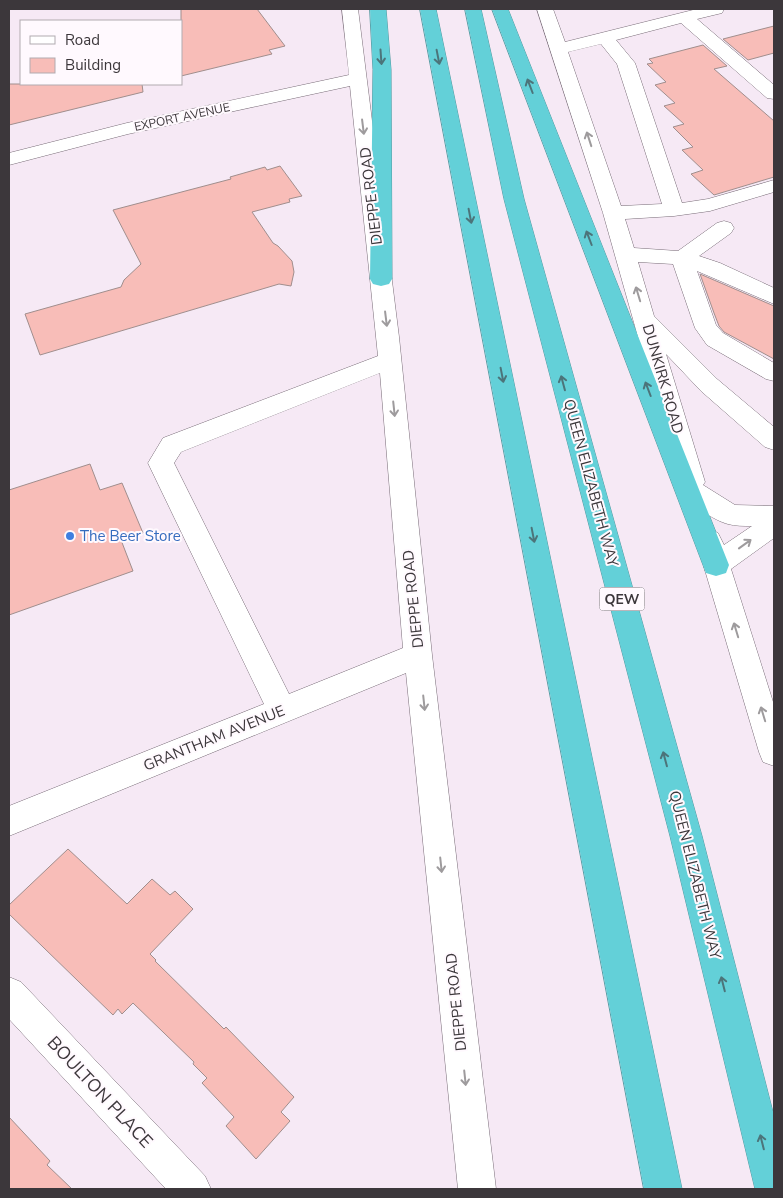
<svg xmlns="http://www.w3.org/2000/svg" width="783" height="1198" font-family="'Nunito Sans',sans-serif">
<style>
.building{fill:#f8bdb8;stroke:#a08e8d}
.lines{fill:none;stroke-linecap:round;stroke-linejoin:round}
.minor-casing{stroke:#796d78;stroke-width:1}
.highway-casing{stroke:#559aa1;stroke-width:1}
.minor{fill:#fff;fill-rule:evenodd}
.highway{fill:#63d0d8;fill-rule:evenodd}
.oneway{stroke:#4c747a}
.oneway2{stroke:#9e9b9d}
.shop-dot{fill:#3f7fe0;stroke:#fff9fe;stroke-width:2}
.labels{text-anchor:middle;stroke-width:4;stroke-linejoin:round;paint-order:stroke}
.far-street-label{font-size:12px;fill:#3c373b;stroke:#fff9fe}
.shield{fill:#fff9fe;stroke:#767176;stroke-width:1}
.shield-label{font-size:14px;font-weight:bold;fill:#3c373b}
.street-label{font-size:15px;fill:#3c373b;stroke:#fff9fe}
.shop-label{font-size:15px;fill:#366cbe;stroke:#fff9fe;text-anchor:start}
.near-street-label{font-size:18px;fill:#3c373b;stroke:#fff9fe}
</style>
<rect width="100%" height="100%" fill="#f6e9f5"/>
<path class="building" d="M181,9h76l28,37 -16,4 3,4 -91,22z
M774,26v27l-26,7 -25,-21z
M703,45l24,21 -13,3 60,52v56l-60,18 -23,-21 12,-4 -21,-20 11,-3 -20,-20 11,-3 -20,-18 11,-3 -20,-18 11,-3 -19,-18 6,-1 -4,-4z
M9,84h133l1,8 -134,33z
M280,166l22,30 -13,3 1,3 -38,10 21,31 5,3 14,15 2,11 -3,14 -12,-2 -239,71 -15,-41 96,-27 3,-7 17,-16 -28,-54 118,-31 -1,-2 35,-10 2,3z
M700,274l74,32v53l-50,-27 -5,-6 -5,-13z
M90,464l10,26 22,-7 21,50 -22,7 12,31 -124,44v-125z
M68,849l59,55 25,-25 18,16 5,-4 18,18 -43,45 6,6 -1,1 69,68 2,-2 68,70 -13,15 9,9 -34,38 -30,-33 8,-9 -32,-34 5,-5 -14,-14 1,-2 -61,-59 -11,11 -4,-5 -5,6 -104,-101v-9z
M9,1117l41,44 -3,4 25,24h-63z"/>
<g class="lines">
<g class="minor-casing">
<path id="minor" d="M342,9h16l41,328 33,318 64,534h-38l-52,-516 -397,163v-30l255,-102 -116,-241 15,-25 215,-82 -28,-270 -222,48 -119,31v-12l118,-30 222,-48zM380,373l23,275 -114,46 -115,-231 7,-11z
M537,9h16l12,33 132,-33h27l-2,4 -25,6 77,66v14l-7,-1 -86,-75 -65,17 19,23 47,140 26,-4 66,-19v12l-64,19 -36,5 -49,3 9,29 44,3 39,-28 7,-2 7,2 3,5 -3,5 -32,23 21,7 54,25v16l-77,-33 19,54 7,8 51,30v18l-8,-2 -59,-34 -12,-17 -22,-64 -35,-2 16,54 63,63 57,48v23l-9,-3 -64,-56 -35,-37 39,128 -2,3 32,20 39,1v32l-43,31 43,136v61l-11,-4 -4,-10 -63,-212 4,-7 9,-4 9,4 6,12 28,-19c-8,0 -17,0 -24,-2 -13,-3 -40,-21 -46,-32l2,-3 -5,-7 -76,-269zM601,44l16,20 45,140 -41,2 -53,-154z
M9,977l12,5 184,194 6,13h-45l-157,-170z"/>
</g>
<g class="highway-casing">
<path id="highway" d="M370,9h16l5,61 1,209 -3,5 -8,2 -8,-2 -3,-5 3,-209z
M420,9h16l246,1180h-38z
M465,9h16l43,190 178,637 72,280v73h-19l-85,-353 -166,-637z
M492,9h16l221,556 -3,8 -10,3 -10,-3 -3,-8z"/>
</g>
<use href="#minor" class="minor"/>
<use href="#highway" class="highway"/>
</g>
<defs><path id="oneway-shaft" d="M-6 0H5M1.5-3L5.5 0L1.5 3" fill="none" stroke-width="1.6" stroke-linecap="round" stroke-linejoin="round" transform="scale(1.25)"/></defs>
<g class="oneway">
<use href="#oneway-shaft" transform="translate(381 57) rotate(86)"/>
<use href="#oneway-shaft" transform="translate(438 57) rotate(79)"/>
<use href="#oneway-shaft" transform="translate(530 86) rotate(-111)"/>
<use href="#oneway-shaft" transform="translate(470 216) rotate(79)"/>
<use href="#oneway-shaft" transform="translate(589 238) rotate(-111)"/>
<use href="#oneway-shaft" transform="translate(502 375) rotate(79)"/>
<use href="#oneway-shaft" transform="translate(563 383) rotate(-105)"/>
<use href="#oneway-shaft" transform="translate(648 389) rotate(-111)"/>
<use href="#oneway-shaft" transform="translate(533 535) rotate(79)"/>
<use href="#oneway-shaft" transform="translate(665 759) rotate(-105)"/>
<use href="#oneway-shaft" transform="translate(723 984) rotate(-104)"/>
<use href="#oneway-shaft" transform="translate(762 1142) rotate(-104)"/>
</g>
<g class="oneway2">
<use href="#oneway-shaft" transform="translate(363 127) rotate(83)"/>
<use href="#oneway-shaft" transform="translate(589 139) rotate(-108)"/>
<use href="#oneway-shaft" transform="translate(638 294) rotate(-107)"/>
<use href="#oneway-shaft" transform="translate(386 319) rotate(83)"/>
<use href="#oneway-shaft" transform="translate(394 409) rotate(84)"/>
<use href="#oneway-shaft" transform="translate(745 544) rotate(-36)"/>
<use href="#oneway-shaft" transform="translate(736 630) rotate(-107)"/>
<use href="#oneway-shaft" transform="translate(424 703) rotate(84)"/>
<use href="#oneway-shaft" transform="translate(763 714) rotate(-107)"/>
<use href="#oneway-shaft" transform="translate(441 865) rotate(84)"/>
<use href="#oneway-shaft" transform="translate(465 1078) rotate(84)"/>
</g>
<circle class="shop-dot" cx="70" cy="536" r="5"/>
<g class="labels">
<g class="far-street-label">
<text transform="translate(182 117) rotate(-12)" y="4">EXPORT AVENUE</text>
</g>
<rect class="shield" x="599.5" y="587.5" width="45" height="23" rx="4"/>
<g class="shield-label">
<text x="622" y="604">QEW</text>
</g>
<g class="street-label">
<text transform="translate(371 196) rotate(-97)" y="5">DIEPPE ROAD</text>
<text transform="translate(663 379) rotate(74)" y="5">DUNKIRK ROAD</text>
<text transform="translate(591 483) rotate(75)" y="5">QUEEN ELIZABETH WAY</text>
<text transform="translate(413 599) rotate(-96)" y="5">DIEPPE ROAD</text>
<text transform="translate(214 738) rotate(-22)" y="5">GRANTHAM AVENUE</text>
<text transform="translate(695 875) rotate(76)" y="5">QUEEN ELIZABETH WAY</text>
<text transform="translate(456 1002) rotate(-96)" y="5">DIEPPE ROAD</text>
</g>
<g class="shop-label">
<text x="80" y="541">The Beer Store</text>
</g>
<g class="near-street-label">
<text transform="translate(100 1092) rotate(47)" y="6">BOULTON PLACE</text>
</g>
</g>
<rect width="783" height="1198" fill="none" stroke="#3c373b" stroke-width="20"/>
<rect x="20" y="20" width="162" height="65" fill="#fff9fe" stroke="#b1abb0"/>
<rect x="30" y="36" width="25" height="8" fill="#ffffff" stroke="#b1abb0"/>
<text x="65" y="45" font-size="15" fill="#3c373b">Road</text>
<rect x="30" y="58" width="25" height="15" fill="#f8bdb8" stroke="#b1abb0"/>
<text x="65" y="70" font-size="15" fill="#3c373b">Building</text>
</svg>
